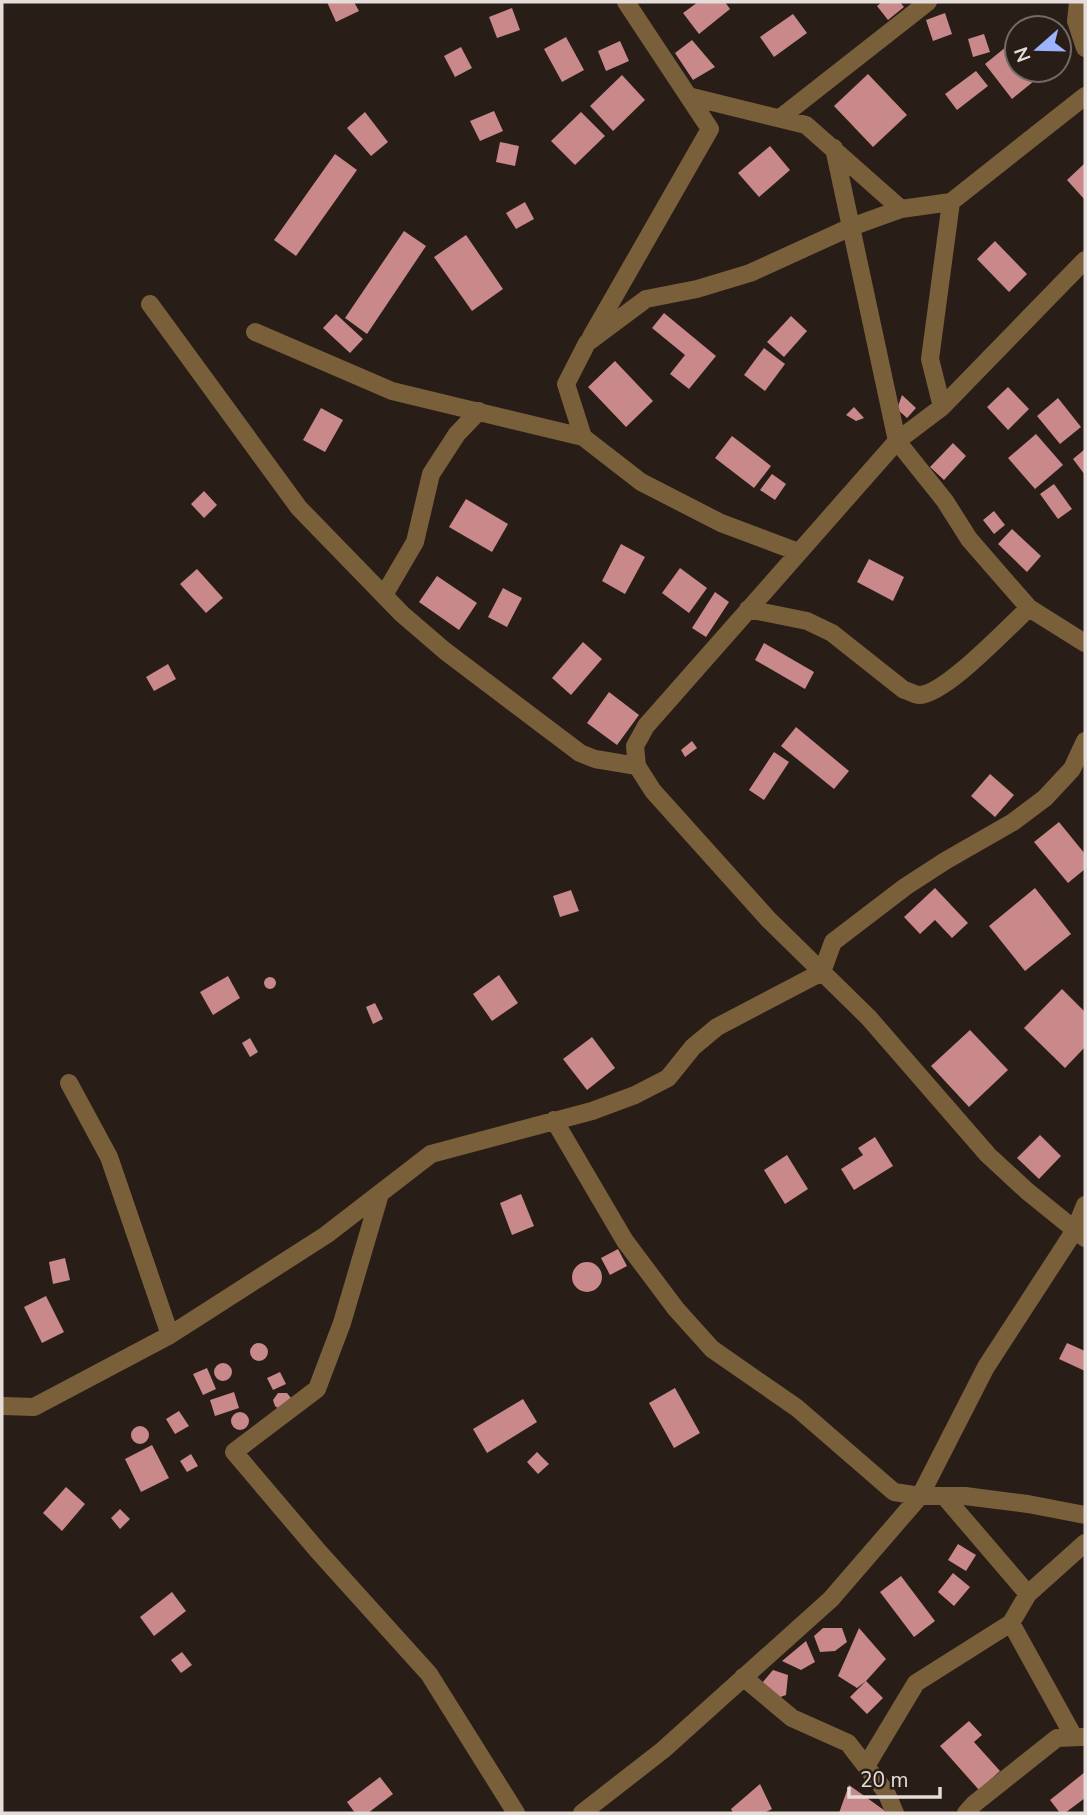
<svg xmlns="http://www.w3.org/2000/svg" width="1087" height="1815" font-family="'Nunito Sans',sans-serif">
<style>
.building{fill:#c98889}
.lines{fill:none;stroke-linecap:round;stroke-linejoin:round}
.minor{stroke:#7a5f3b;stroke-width:18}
</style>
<rect width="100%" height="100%" fill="#291d18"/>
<path class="building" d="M327,2h27l5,9 -23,11z
M698,2h27l5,7 -31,25 -16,-21z
M882,2h18l4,5 -16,13 -11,-14z
M512,8l8,22 -23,8 -8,-21z
M945,13l7,21 -19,7 -7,-21z
M793,14l14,19 -33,24 -14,-20z
M984,34l6,18 -17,5 -5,-18z
M566,37l18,33 -22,12 -18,-33z
M1017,38v32h27l1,2 -33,27 -27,-35z
M692,40l23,27 -22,13 -18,-27z
M620,41l9,20 -23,10 -8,-20z
M461,47l11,21 -17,9 -11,-21z
M976,71l12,15 -31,24 -12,-16z
M868,74l39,41 -34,32 -39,-41z
M622,75l23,25 -32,31 -23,-25z
M494,111l9,20 -23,10 -10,-20z
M365,112l23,30 -17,14 -24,-28z
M581,112l24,24 -30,29 -24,-24z
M500,142l19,4 -4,20 -19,-4z
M770,146l20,24 -31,27 -21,-24z
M335,154l22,16 -61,86 -22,-16z
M1085,163v37l-18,-20z
M525,202l9,17 -18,10 -10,-16z
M404,231l22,15 -59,88 -22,-16z
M466,235l37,54 -31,22 -38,-54z
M995,241l32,33 -18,18 -32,-33z
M664,313l52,43 -27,33 -19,-15 15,-19 -33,-27z
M336,314l27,25 -13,14 -27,-25z
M791,316l16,15 -23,26 -17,-15z
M764,348l21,16 -20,27 -21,-16z
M615,361l38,40 -27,26 -38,-40z
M1008,387l21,22 -21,21 -21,-23z
M902,395l14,13 -9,10 -10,-9z
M1058,398l23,29 -21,17 -23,-28z
M854,407l10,11 -8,3 -10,-6z
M321,408l22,12 -18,32 -22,-12z
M1036,434l27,31 -28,24 -27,-31z
M732,436l39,30 -17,22 -39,-30z
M953,443l13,13 -22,24 -14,-13z
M1085,449v26l-12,-16z
M772,474l14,10 -11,16 -15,-10z
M1054,484l18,25 -14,10 -18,-25z
M204,491l13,14 -13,13 -13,-14z
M466,499l42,25 -16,28 -43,-25z
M994,511l11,14 -11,9 -11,-14z
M1012,529l29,27 -14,16 -29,-28z
M621,544l24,13 -20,37 -23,-13z
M869,559l35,18 -11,24 -36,-19z
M680,568l27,20 -18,25 -27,-20z
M197,569l26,29 -17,15 -26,-29z
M437,576l40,27 -18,27 -40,-28z
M503,588l19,10 -15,29 -19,-10z
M715,592l14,10 -23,35 -14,-9z
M583,642l19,17 -31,36 -19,-17z
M764,643l50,29 -9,17 -50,-29z
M168,664l8,15 -22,12 -8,-14z
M609,692l30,23 -22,30 -30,-22z
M796,727l53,44 -15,18 -53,-43z
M692,741l5,7 -12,9 -4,-7z
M774,752l15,10 -25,38 -15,-10z
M990,774l24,21 -19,22 -24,-21z
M1059,822l26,32v15l-17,14 -34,-41z
M935,888l33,35 -16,15 -17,-18 -15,14 -16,-17z
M1035,888l36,46 -46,37 -36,-45z
M571,890l8,21 -19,6 -7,-21z
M499,975l19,28 -26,18 -19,-27z
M228,976l12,22 -27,17 -13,-23z
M264 983a6 6 0 1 1 12 0a6 6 0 1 1-12 0Z
M1062,989l23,23v35l-20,21 -41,-40z
M375,1003l8,16 -10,5 -7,-17z
M970,1030l38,40 -39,37 -38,-41z
M592,1037l23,31 -28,22 -24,-31z
M250,1038l8,14 -8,5 -8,-14z
M1040,1135l21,21 -22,23 -22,-21z
M875,1137l18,29 -39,24 -13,-21 22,-14 -5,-7z
M787,1155l21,34 -23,15 -21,-34z
M521,1194l13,32 -22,9 -12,-32z
M618,1249l9,17 -17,9 -9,-17z
M65,1258l5,22 -17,4 -4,-22z
M572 1277a15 15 0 1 1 30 0a15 15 0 1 1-30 0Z
M46,1296l18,36 -22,11 -18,-36z
M1067,1343l18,8v20l-26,-12z
M250 1352a9 9 0 1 1 18 0a9 9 0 1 1-18 0Z
M214 1372a9 9 0 1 1 18 0a9 9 0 1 1-18 0Z
M207,1368l9,21 -13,6 -10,-21z
M280,1372l6,12 -13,6 -6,-12z
M675,1388l25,45 -26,15 -25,-45z
M234,1392l5,16 -24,8 -5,-16z
M278,1393h9l4,5 -12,11 -4,-3 -2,-6z
M523,1399l14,23 -50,31 -14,-24z
M179,1411l10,15 -14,8 -9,-15z
M231 1421a9 9 0 1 1 18 0a9 9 0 1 1-18 0Z
M131 1435a9 9 0 1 1 18 0a9 9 0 1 1-18 0Z
M152,1445l17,33 -28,14 -16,-33z
M537,1452l12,12 -11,10 -11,-12z
M191,1454l7,12 -11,6 -7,-11z
M66,1487l19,17 -23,27 -19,-18z
M120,1509l10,10 -10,10 -9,-11z
M958,1544l18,11 -10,16 -18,-11z
M953,1573l17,14 -16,19 -16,-14z
M901,1576l34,45 -21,16 -34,-45z
M172,1592l14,19 -32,25 -14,-19z
M823,1628h19l5,14 -12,9 -15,1 -6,-16z
M859,1628l27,31 -20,22 17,17 -16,16 -17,-17 16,-16 -9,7 -19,-12z
M806,1641l9,21 -14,8 -19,-9z
M182,1652l10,13 -11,8 -10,-13z
M773,1670l15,5 -2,20 -11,4 -13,-16z
M969,1721l13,14 -8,7 26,29 -21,19 -39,-44z
M1085,1772v26l-20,15h-5l-10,-13z
M380,1777l13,17 -25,19h-13l-8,-11z
M760,1784l12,25 -8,4h-31l-2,-4z
M849,1785l39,28h-49z"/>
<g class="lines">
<path class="minor" d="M1078,2l-2,19 9,27
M688,96l118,29 95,84 50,-7 134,-106
M780,118l148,-116
M834,148l63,293 48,60 24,38 60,69 56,35
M1085,260l-143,147 -45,34 -251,285 -11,20 2,20 16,25 115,128 101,99 119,137 39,36 58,47
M150,304l149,204 103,106 43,37 135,102 15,6 42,7
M255,332l137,59 191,46
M591,337l119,-208 -84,-127
M942,407l-12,-48 21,-157
M798,552l-77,-29 -80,-41 -58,-45 -17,-53 21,-41 59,-44 51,-10 53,-16 101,-46 50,-18
M384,595l31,-53 16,-68 26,-40 22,-23
M748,609l59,12 25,12 72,57c5,1 11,5 15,5 26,0 89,-68 110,-87
M69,1083l40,74 61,178
M554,1120l71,121 51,68 36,40 85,59 97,84 26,4h45l63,8 57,11
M380,1194l-38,129 -25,66 -83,63 84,99 111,123 87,139
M2,1406l32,1 136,-72 156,-100 105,-81 161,-43 43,-16 33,-17 25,-31 24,-20 105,-55 11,-30 72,-55 40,-26 68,-39 32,-24 27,-29 13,-28
M944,1496l84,98 -17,29
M1028,1594l57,-51
M743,1677l49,41 56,25 38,49 9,21
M866,1766l50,-83 95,-60 63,114
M582,1813l81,-63 168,-151 89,-103 66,-129 89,-137 10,-25
M966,1813l8,-9 83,-66 25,-1"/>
</g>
<rect width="1087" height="1815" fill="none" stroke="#e5ddd9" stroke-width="7"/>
<g transform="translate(1038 49) rotate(250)"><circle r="33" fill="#291d18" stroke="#746a65" stroke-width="2"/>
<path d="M0-5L12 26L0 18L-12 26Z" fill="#9cb4fd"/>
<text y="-10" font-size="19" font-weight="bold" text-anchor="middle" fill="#e5ddd9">N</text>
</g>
<path d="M849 1787v10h91v-10" fill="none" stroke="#e5ddd9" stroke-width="3.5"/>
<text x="860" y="1787" font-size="21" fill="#e5ddd9" stroke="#291d18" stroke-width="5" paint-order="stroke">20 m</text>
</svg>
